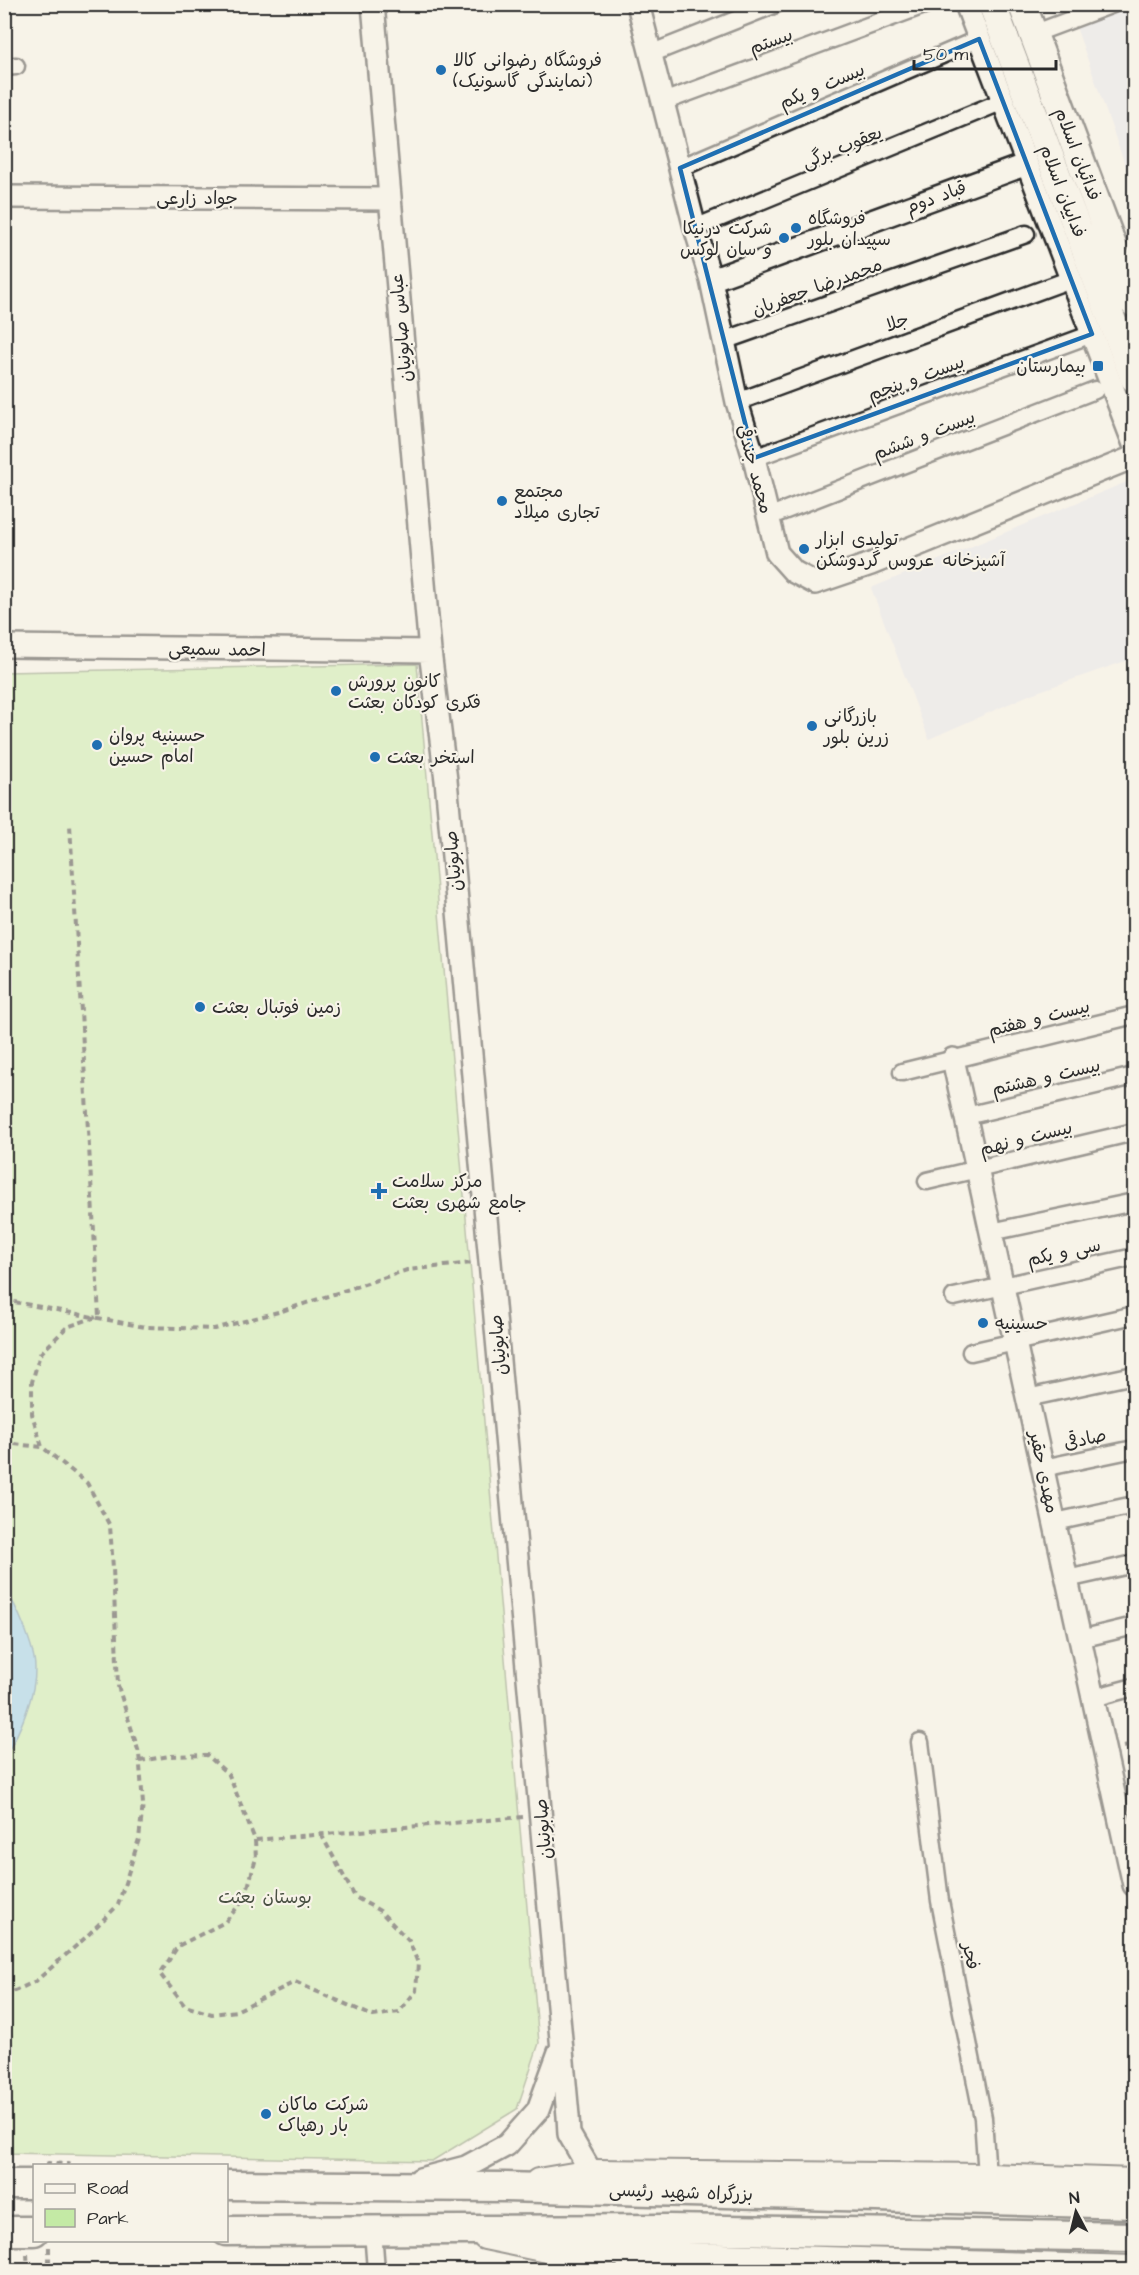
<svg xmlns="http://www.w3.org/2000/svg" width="1139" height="2275" font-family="'Architects Daughter','Playpen Sans Arabic',sans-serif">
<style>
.built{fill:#e2e4eb}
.green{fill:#c4eaa5;stroke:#788a68;stroke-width:1.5}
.water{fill:#8ccbec;stroke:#658b9f;stroke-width:1.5}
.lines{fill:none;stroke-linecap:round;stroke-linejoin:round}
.minor-casing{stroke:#2b2b2b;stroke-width:21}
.tertiary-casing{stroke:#2b2b2b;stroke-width:26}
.secondary-casing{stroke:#2b2b2b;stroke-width:28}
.primary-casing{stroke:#2b2b2b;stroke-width:32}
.trunk-casing{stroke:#2b2b2b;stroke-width:33}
.path{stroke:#2b2b2b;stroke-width:4;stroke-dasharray:6 4.5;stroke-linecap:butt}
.minor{stroke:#f7f3e8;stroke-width:16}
.tertiary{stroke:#f7f3e8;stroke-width:21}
.secondary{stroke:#f7f3e8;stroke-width:24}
.primary{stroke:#f7f3e8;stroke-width:27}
.trunk{stroke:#f7f3e8;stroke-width:28}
.marked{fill:none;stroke:#1f6fb2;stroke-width:4.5;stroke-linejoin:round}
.poi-dot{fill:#1f6fb2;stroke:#f7f3e8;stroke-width:2}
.labels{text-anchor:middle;stroke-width:4.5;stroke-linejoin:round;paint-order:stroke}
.street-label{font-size:18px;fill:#2b2b2b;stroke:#f7f3e8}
.poi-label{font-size:18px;fill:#2b2b2b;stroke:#f7f3e8;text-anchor:start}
.park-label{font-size:18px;fill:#4a5143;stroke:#f7f3e8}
</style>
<rect width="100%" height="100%" fill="#f7f3e8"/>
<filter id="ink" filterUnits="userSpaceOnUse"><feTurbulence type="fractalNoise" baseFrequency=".0167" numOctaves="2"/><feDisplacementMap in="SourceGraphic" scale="12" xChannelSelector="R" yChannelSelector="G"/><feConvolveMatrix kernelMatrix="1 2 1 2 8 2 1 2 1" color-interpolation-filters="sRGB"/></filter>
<g filter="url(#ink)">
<path class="built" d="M1130,5h4v185l-59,-166z
M1129,481l5,14v163l-103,36 -102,45 -58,-151z"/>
<path class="green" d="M417,664l122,1379 -22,66 -85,52 -427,-8v-1481z"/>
<path class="water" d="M5,1590c12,15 30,59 30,78 1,26 -16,67 -30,88z"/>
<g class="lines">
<g class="minor-casing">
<path id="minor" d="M1033,34l80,-30
M650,54l126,-50
M4,67l12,-1
M663,102l264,-98
M680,168l299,-129
M695,228l308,-127
M723,341l303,-107
M737,402l334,-123
M754,458l338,-124
M768,517l327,-127
M902,1072l232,-57
M966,1116l168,-40
M927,1181l207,-49
M991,1232l143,-30
M954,1297l180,-40
M971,1352l163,-37
M1027,1398l107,-23
M1043,1468l91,-19
M1055,1522l79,-17
M1067,1579l67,-15
M1080,1639l54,-13
M1093,1698l41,-11
M920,1742l20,159 43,217 4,58
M373,2231l3,39"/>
</g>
<g class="tertiary-casing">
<path id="tertiary" d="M373,4l57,647 16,129 122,1336 1,18 22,38 14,4
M638,4l57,224 16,52 26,122 17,56 23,95 17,19 21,11 56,-19 263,-107
M966,4l168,440
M4,197l386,2
M711,280l316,-116
M4,646l426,5
M953,1059l181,826
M420,2179l46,-12 41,-22 31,-35 21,-58
M551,2251l9,19
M627,2270l34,-16"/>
</g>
<g class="secondary-casing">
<path id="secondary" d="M538,2181l53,-9 396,4 147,5
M485,2237l66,14 583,17"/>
</g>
<g class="primary-casing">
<path id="primary" d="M992,4l142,374
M1022,4l112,299"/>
</g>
<g class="trunk-casing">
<path id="trunk" d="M4,2184h30
M226,2185l279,2 629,17
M4,2231h30
M226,2231l443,-2 465,8"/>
</g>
<path class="path" d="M4,1300l141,27 69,2 68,-18 125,-41 65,-7
M4,1443l38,4
M1123,1747l11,-2
M140,1761l30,-5 37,-1 22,20 26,65 268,-23
M255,1840l1,18 -11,40 -20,24 -47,24 -18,28 25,32 27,8 24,-3 59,-29 78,34 26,-4 17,-21 2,-28 -9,-22 -29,-30 -25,-14 -34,-63
M4,1996l32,-15 49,-43 33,-33 21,-66 4,-35 -4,-51 -21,-67 -5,-118 -3,-42 -23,-43 -45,-36 -10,-33v-32l8,-28 27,-27 32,-11 -29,-491
M48,2166v-3l20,1v2
M49,2247v23
M27,2254l1,16"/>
<use href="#minor" class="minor"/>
<use href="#tertiary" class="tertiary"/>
<use href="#secondary" class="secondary"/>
<use href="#primary" class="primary"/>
<use href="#trunk" class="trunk"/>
</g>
</g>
<path d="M0 0H1139V2275H0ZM979,39l113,295 -338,124 -74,-290z" fill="#f7f3e8" fill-opacity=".55" fill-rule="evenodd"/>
<path class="marked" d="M979,39l113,295 -338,124 -74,-290z"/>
<g class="poi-dot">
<circle cx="441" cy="70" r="6"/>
<circle cx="796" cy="228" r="6"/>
<circle cx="784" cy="238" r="6"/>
<rect x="1092" y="360" width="12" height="12" rx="3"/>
<circle cx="502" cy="501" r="6"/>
<circle cx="804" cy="549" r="6"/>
<circle cx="336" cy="691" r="6"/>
<circle cx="812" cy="726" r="6"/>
<circle cx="97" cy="745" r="6"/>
<circle cx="375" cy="757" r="6"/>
<circle cx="200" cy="1007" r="6"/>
<path d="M376 1182h6v6h6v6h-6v6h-6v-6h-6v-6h6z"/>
<circle cx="983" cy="1323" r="6"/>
<circle cx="266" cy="2114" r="6"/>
</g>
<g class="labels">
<g class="street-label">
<text transform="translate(771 41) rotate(-20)" y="6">بیستم</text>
<text transform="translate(822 86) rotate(-23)" y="6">بیست و یکم</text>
<text transform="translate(842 147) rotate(-22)" y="6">یعقوب برگی</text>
<text transform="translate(1078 154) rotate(69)" y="6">فدائیان اسلام</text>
<text transform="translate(1063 191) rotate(69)" y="6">فداییان اسلام</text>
<text transform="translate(936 197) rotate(-20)" y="6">قباد دوم</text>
<text x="197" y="204">جواد زارعی</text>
<text transform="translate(817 287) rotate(-20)" y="6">محمدرضا جعفریان</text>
<text transform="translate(897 322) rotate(-20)" y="6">جلا</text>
<text transform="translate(401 328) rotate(-95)" y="6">عباس صابونیان</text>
<text transform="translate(916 378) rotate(-20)" y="6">بیست و پنجم</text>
<text transform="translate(924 435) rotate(-21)" y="6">بیست و ششم</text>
<text transform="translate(755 469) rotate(75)" y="6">محمد جندقی</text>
<text transform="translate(217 649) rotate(1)" y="6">احمد سمیعی</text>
<text transform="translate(453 861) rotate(-95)" y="6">صابونیان</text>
<text transform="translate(1039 1018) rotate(-14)" y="6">بیست و هفتم</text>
<text transform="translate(1046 1077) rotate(-13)" y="6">بیست و هشتم</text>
<text transform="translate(1026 1138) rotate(-14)" y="6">بیست و نهم</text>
<text transform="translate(1064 1252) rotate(-12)" y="6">سی و یکم</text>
<text transform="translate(498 1345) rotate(-95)" y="6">صابونیان</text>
<text transform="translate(1085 1439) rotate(-12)" y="6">صادقی</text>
<text transform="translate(1044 1472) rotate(78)" y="6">مهدی حقیر</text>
<text transform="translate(543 1829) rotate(-95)" y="6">صابونیان</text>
<text transform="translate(971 1956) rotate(79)" y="6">فجر</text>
<text transform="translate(681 2192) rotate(2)" y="6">بزرگراه شهید رئیسی</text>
</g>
<g class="poi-label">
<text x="453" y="66">فروشگاه رضوانی کالا<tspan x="453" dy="21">(نمایندگی گاسونیک)</tspan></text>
<text x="808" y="224">فروشگاه<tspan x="808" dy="21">سپیدان بلور</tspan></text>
<text x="772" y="234" text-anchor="end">شرکت درنیکا<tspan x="772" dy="21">و سان لوکس</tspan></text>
<text x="1086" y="372" text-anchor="end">بیمارستان</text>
<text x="514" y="497">مجتمع<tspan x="514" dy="21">تجاری میلاد</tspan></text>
<text x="816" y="545">تولیدی ابزار<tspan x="816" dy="21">آشپزخانه عروس گردوشکن</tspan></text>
<text x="348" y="687">کانون پرورش<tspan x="348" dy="21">فکری کودکان بعثت</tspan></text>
<text x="824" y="722">بازرگانی<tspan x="824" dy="21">زرین بلور</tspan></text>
<text x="109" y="741">حسینیه پروان<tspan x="109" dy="21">امام حسین</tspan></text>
<text x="387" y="763">استخر بعثت</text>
<text x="212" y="1013">زمین فوتبال بعثت</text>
<text x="392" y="1187">مرکز سلامت<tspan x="392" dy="21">جامع شهری بعثت</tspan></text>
<text x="995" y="1329">حسینیه</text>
<text x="278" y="2110">شرکت ماکان<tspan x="278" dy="21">بار رهپاک</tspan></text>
</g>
<g class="park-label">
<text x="265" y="1903">بوستان بعثت</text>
</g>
</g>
<rect width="1139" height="2275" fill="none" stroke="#f7f3e8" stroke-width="24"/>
<rect x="12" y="12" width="1115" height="2251" fill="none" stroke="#2b2b2b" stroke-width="2" filter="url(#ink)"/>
<rect x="33" y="2164" width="195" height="78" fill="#f7f3e8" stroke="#a5a39c" stroke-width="1.5"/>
<rect x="45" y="2184" width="30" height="9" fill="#f7f3e8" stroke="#a5a39c" stroke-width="1.5"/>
<text x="87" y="2194" font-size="18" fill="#2b2b2b">Road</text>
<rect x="45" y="2209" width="30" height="18" fill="#c4eaa5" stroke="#a5a39c" stroke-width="1.5"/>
<text x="87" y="2224" font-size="18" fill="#2b2b2b">Park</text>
<g transform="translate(1076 2212) rotate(353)" stroke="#f7f3e8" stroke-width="4.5" paint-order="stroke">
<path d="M0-4.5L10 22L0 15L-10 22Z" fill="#2b2b2b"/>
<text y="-9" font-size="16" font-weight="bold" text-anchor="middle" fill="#2b2b2b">N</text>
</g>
<path d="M914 60v9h142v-9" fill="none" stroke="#2b2b2b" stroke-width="3"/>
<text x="923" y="60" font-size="18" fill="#2b2b2b" stroke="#f7f3e8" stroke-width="4.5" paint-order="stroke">50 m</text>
</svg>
